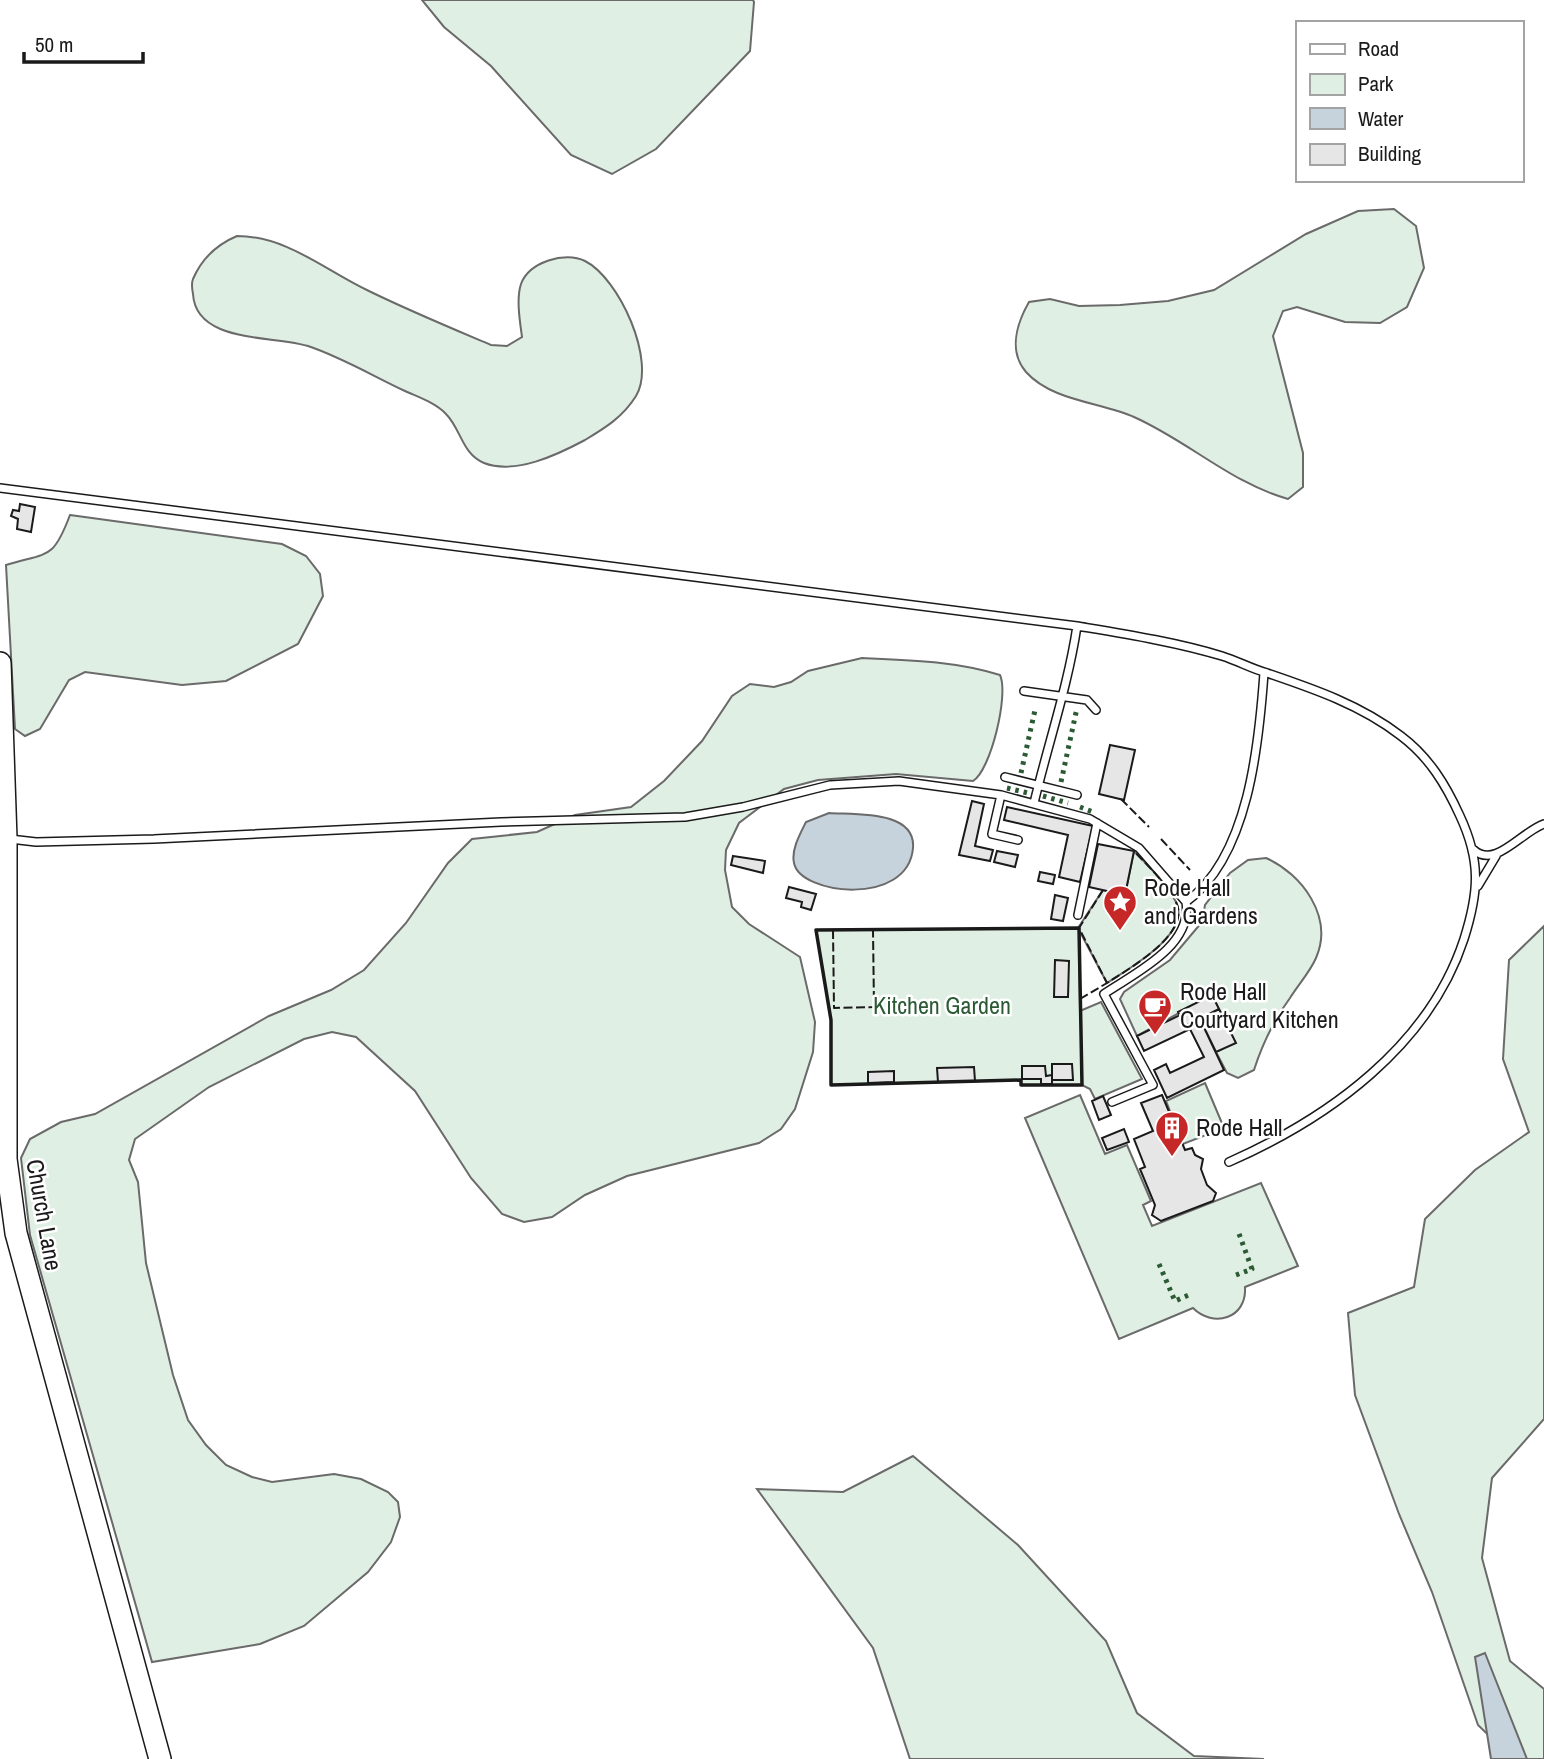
<svg xmlns="http://www.w3.org/2000/svg" width="1544" height="1759" font-family="'Archivo Narrow',sans-serif">
<style>
.green{fill:#e0efe3;stroke:#6a6a6a;stroke-width:2}
.water{fill:#c6d2dc;stroke:#6a6a6a;stroke-width:2}
.building{fill:#e6e6e6;stroke:#1a1a1a;stroke-width:2}
.lines{fill:none;stroke-linecap:round;stroke-linejoin:round}
.lane-casing{stroke:#1a1a1a;stroke-width:10}
.secondary-casing{stroke:#1a1a1a;stroke-width:24}
.lane{stroke:#fff;stroke-width:7}
.secondary{stroke:#fff;stroke-width:21}
.hedge{stroke:#2b5a34;stroke-width:5;stroke-dasharray:3.5 5;stroke-linecap:butt}
.fence{stroke:#1a1a1a;stroke-width:2;stroke-dasharray:9 3.5;stroke-linecap:butt}
.wall{stroke:#1a1a1a;stroke-width:3.5}
.labels{text-anchor:middle;stroke-width:5;stroke-linejoin:round;paint-order:stroke}
.poi-label{font-size:24px;fill:#1a1a1a;stroke:#fff;text-anchor:start}
.park-label{font-size:24px;fill:#2b5a34;stroke:#fff}
.street-label{font-size:24px;fill:#1a1a1a;stroke:#fff}
</style>
<rect width="100%" height="100%" fill="#fff"/>
<path class="green" d="M422,0h331l1,2 -4,49 -94,98 -44,25 -41,-19 -80,-89 -47,-39z
M1394,209l22,17 8,42 -17,39 -27,16 -35,-1 -48,-15 -14,4 -10,25 30,117v34l-15,12c-57,-16 -100,-58 -154,-82 -34,-15 -82,-16 -108,-45 -18,-21 -9,-49 3,-70l21,-3 29,7 41,-1 48,-4 46,-11 92,-56 52,-23z
M237,236c51,0 90,36 134,56 39,19 80,36 120,53l16,1 15,-9c-2,-15 -6,-38 -1,-53 8,-22 44,-33 64,-23 34,17 72,100 51,135 -13,21 -31,32 -51,44 -28,15 -70,35 -101,23 -22,-9 -23,-34 -38,-49 -10,-11 -28,-17 -41,-23 -32,-15 -64,-34 -97,-45 -34,-11 -112,-2 -115,-52 -1,-5 -2,-10 0,-15 9,-21 25,-35 44,-43z
M70,515l212,29 24,12 14,18 3,22 -25,48 -72,37 -44,4 -97,-13 -16,8 -29,49 -15,7 -10,-7 -9,-164c43,-13 47,-5 64,-50z
M862,658c47,2 93,3 138,17 9,19 -9,95 -27,106l-77,-7 -78,6 -34,9 -45,34 -13,27 -1,20 7,37 17,17 51,33 15,65 -2,30 -18,57 -14,20 -22,14 -132,33 -42,19 -33,22 -28,5 -22,-8 -31,-36 -56,-87 -59,-54 -24,-5 -28,7 -95,48 -74,52 -6,21 9,22 8,81 27,112 15,45 18,25 20,20 26,12 20,5 62,-8 27,5 27,13 10,10 2,15 -9,25 -23,30 -64,54 -44,18 -108,18 -122,-427 -9,-77 9,-19 31,-17 34,-8 174,-98 62,-26 33,-20 42,-47 42,-60 24,-24 65,-7 38,-17 56,-8 33,-26 38,-40 30,-45 18,-12 24,3 17,-5 17,-11z
M1134,851c14,15 33,33 42,51 16,32 -48,67 -69,81l-28,-53 1,81 21,-9 41,77 -47,20 -5,-10 -8,-4h-61v-5l-190,5v-65l-15,-90 262,-2 25,-38 22,5z
M1266,858c36,16 68,59 50,100 -6,14 -18,27 -26,40 -16,22 -28,47 -36,72l-16,8 -11,-5 -11,-21 19,-10 -23,-47 -75,41 -17,-37 4,-7 46,-32 32,-38 3,-17 25,-32 18,-13z
M1544,926v493l-52,59 -10,80 28,103 34,28v70h-31l-35,-34 -46,-133 -33,-78 -44,-119 -7,-82 66,-26 11,-68 50,-49 54,-38 -26,-73 6,-99z
M1205,1083l19,45 -41,16 -17,-43z
M1080,1095l25,59 22,-9 24,56 -8,4 9,21 109,-43 37,83 -53,21c2,32 -32,41 -52,21l-74,31 -94,-221z
M913,1456l105,89 88,96 31,72 57,43 70,3h-354l-37,-111 -116,-159 86,3z"/>
<path class="water" d="M829,813c26,2 87,-3 84,35 -5,59 -113,47 -119,15 -3,-13 6,-29 12,-41z
M1485,1653l42,106h-36l-16,-102z"/>
<path class="building" d="M20,504l15,3 -4,25 -14,-3 1,-10 -7,-3 2,-6 6,1z
M1110,745l25,5 -11,50 -25,-6z
M972,801l12,3 -9,42 18,4 -3,11 -31,-6z
M1007,807l86,19 -13,56 -21,-5 9,-42 -64,-15z
M1098,844l36,7 -9,44 -36,-8z
M997,851l21,4 -3,12 -21,-5z
M733,856l32,5 -2,12 -32,-8z
M1040,872l15,3 -2,9 -15,-3z
M789,887l27,7 -5,16 -10,-3 1,-5 -16,-4z
M1055,895l13,3 -5,23 -12,-2z
M1055,960l14,1 -1,36h-14z
M1212,995l7,14 -34,17 -7,-14z
M1219,1009l17,34 -20,9 -16,-33z
M1180,1015l5,11 15,-7 24,51 -57,28 -13,-28 12,-6 4,9 34,-16 -14,-28 -46,22 -7,-15z
M1052,1064h20l1,16h-21z
M1022,1066h23l1,10 6,-1v9h-11v-5h-19z
M974,1067l1,14 -37,1 -1,-14z
M894,1071v11l-26,1v-11z
M1162,1095l23,55 7,-2 3,7 8,4 -2,10 6,16 9,8 -3,8 -52,20 -9,-6 3,-10 -15,-36 5,-2 -11,-28 19,-8 -12,-28z
M1103,1096l8,19 -12,5 -7,-19z
M1124,1129l5,13 -22,8 -5,-12z"/>
<g class="lines">
<g class="lane-casing">
<path id="lane" d="M0,488l1077,138c48,8 99,16 145,30 16,5 30,13 45,17 47,16 94,32 134,63 28,21 45,49 59,80 21,45 19,76 4,123 -35,107 -135,179 -235,223
M1024,691l63,9 9,10
M1005,777l72,18
M1001,795l-9,39 26,6
M1034,803c14,-59 34,-117 43,-177
M10,839l26,3 118,-3 347,-17 184,-5 58,-10 87,-22 69,-4 102,14 89,24 49,29 47,54c7,44 -51,71 -82,92l49,91 -41,17
M1474,850c21,19 47,-18 70,-26
M1478,886l18,-30
M1186,902c63,-45 73,-159 78,-229
M1078,915l19,-92"/>
</g>
<g class="secondary-casing">
<path id="secondary" d="M0,663l6,176v320l10,74 144,526"/>
</g>
<use href="#lane" class="lane"/>
<use href="#secondary" class="secondary"/>
<path class="hedge" d="M1021,773l14,-63
M1061,782l16,-74
M1007,788l25,6
M1043,796l25,7
M1080,807l13,5
M1159,1264l16,37 16,-7
M1236,1275l16,-6 -14,-38"/>
<path class="fence" d="M1121,799l28,28
M1161,839l29,31
M1103,890l-24,38 28,55c21,-14 85,-49 69,-81 -9,-18 -28,-36 -42,-51
M833,930l1,78 40,-1 -1,-77
M1080,999l27,-16"/>
<path class="wall" d="M1079,928l3,157h-61v-5l-190,5v-65l-15,-90z"/>
</g>
<defs>
<g id="sight-pin" transform="scale(1.75)"><path d="M0 17L-7.5 6A9.5 9.5 0 1 1 7.5 6Z" fill="#c62828" stroke="#fff"/><path d="M0-6L1.8-2.2L6-1.7L2.9 1.2L3.7 5.4L0 3.3L-3.7 5.4L-2.9 1.2L-6-1.7L-1.8-2.2Z" fill="#fff"/></g>
<g id="cafe-pin" transform="scale(1.75)"><path d="M0 17L-7.5 6A9.5 9.5 0 1 1 7.5 6Z" fill="#c62828" stroke="#fff"/><path d="M-5.5-4.5H6V0H3Q3 3.5 0 3.5H-2.5Q-5.5 3.5-5.5 0ZM3-3.2v2h1.7v-2ZM-6 4.5H4V6H-6Z" fill="#fff"/></g>
<g id="building-pin" transform="scale(1.75)"><path d="M0 17L-7.5 6A9.5 9.5 0 1 1 7.5 6Z" fill="#c62828" stroke="#fff"/><path d="M-4-6H4V6H1V3H-1V6H-4ZM-2.5-4.3h1.7v1.8h-1.7ZM.8-4.3h1.7v1.8H.8ZM-2.5-1h1.7V.8h-1.7ZM.8-1h1.7V.8H.8Z" fill="#fff"/></g>
</defs>
<g fill-rule="evenodd">
<use href="#sight-pin" x="1120" y="902"/>
<use href="#cafe-pin" x="1155" y="1006"/>
<use href="#building-pin" x="1172" y="1128"/>
</g>
<g class="labels">
<g class="poi-label">
<text x="1144" y="896">Rode Hall<tspan x="1144" dy="28">and Gardens</tspan></text>
<text x="1180" y="1000">Rode Hall<tspan x="1180" dy="28">Courtyard Kitchen</tspan></text>
<text x="1196" y="1136">Rode Hall</text>
</g>
<g class="park-label">
<text x="942" y="1014">Kitchen Garden</text>
</g>
<g class="street-label">
<text transform="translate(44 1215) rotate(80)" y="8">Church Lane</text>
</g>
</g>
<rect x="1296" y="21" width="228" height="161" fill="#ffffff" stroke="#a3a3a3" stroke-width="2"/>
<rect x="1310" y="44" width="35" height="10" fill="#ffffff" stroke="#a3a3a3" stroke-width="2"/>
<text x="1358" y="56" font-size="21" fill="#1a1a1a">Road</text>
<rect x="1310" y="74" width="35" height="21" fill="#e0efe3" stroke="#a3a3a3" stroke-width="2"/>
<text x="1358" y="91" font-size="21" fill="#1a1a1a">Park</text>
<rect x="1310" y="108" width="35" height="21" fill="#c6d2dc" stroke="#a3a3a3" stroke-width="2"/>
<text x="1358" y="126" font-size="21" fill="#1a1a1a">Water</text>
<rect x="1310" y="144" width="35" height="21" fill="#e6e6e6" stroke="#a3a3a3" stroke-width="2"/>
<text x="1358" y="161" font-size="21" fill="#1a1a1a">Building</text>
<path d="M24 52v10h119v-10" fill="none" stroke="#1a1a1a" stroke-width="3.5"/>
<text x="35" y="52" font-size="21" fill="#1a1a1a" stroke="#ffffff" stroke-width="5" paint-order="stroke">50 m</text>
</svg>
